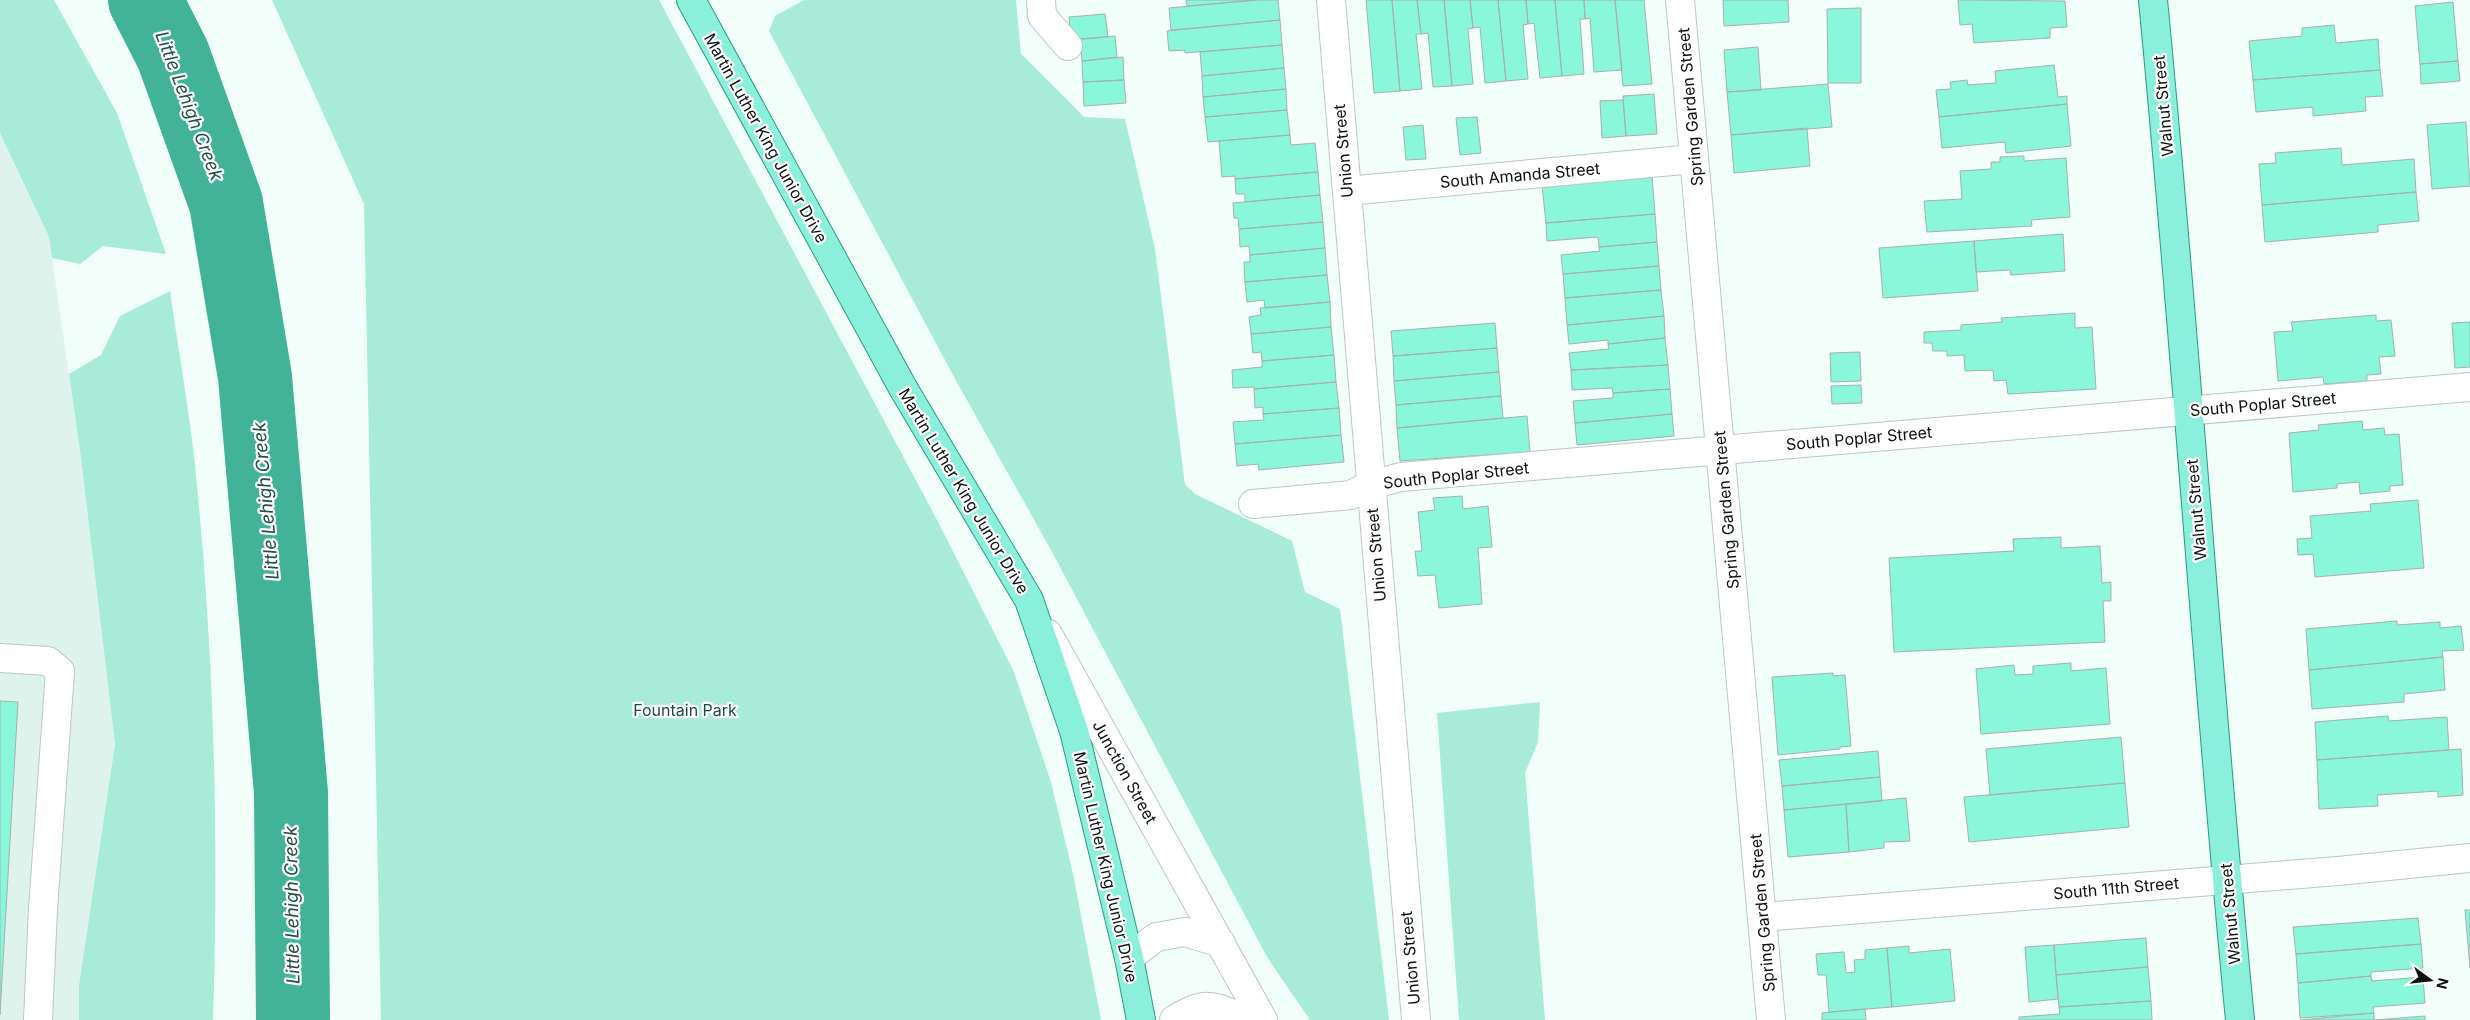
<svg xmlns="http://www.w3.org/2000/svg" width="2470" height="1020" font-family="Inter,sans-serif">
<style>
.built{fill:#dff3ed}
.green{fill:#a7ebd8}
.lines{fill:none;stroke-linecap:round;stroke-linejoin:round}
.river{stroke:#42b399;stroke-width:74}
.building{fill:#8af7db;stroke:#a5b1ad}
.minor-casing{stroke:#bbc7c3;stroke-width:30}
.major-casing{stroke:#2b9a84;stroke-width:30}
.minor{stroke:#fff;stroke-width:28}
.major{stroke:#8aefdb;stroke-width:28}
.labels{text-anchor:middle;stroke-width:4.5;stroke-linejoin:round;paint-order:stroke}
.street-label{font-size:16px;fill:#0b100e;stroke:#fff}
.park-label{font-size:16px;fill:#1c4c41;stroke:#fff}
.water-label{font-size:18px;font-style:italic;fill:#204f44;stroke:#fff}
</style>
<rect width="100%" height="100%" fill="#f2fefa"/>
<path class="built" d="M0,133l49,104 32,221 34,286 -36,241v35h-79z"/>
<path class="green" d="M0,0h54l63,113 49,141 -63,-8 -23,18 -28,-6 -3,-21 -49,-104z
M272,0h387l276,516 79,156 37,110 22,92 28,146h-720l-17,-816z
M804,0h212l5,54 63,63 41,2 30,130 30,236 10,9 97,47 13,51 35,17 49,411h-79l-43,-63 -216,-407 -97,-173 -185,-346 6,-15z
M170,291c8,58 19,117 25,175 19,183 24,371 18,554h-134v-35l36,-241 -34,-286 -12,-84 32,-19 19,-39z
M1540,702l-2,40 -13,31 20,247h-86l-22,-307z"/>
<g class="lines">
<path class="river" d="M145,0l28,55 53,148 29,174 36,416 2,227"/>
</g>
<path class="building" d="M1186,0h71l-70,6z
M1257,0h21l2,20 -109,10 -2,-22z
M1366,0h26l8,91 -26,2z
M1392,0h25l4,34h-5l6,55 -22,2z
M1417,0h27l8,86 -19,1 -5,-54 -7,1z
M1444,0h26l3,28 -5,1 5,55 -21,2z
M1470,0h28l8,81 -21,2 -5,-56 -7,1z
M1498,0h28l2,24 -5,1 5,54 -22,2z
M1526,0h29l7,76 -22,2 -6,-55 -6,1z
M1555,0h29l1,19h-5l4,55 -22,2z
M1584,0h31l7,70 -28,2 -4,-54 -5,1z
M1615,0h29l8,84 -29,2z
M1723,0h65l1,22 -65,4z
M1958,0l107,1 2,26 -17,1v10l-76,5 -2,-19 -12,1z
M2453,2l5,59 -38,3 -5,-58z
M1861,8v75h-33l-1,-74z
M1105,14l3,23 -37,3 -2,-23z
M1280,20l2,25 -97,8v-3l-16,1 -2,-20z
M2334,25l2,18 42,-4 2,31 -127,10 -4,-39 53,-5v-8z
M1115,36l2,21 -35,4 -2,-22z
M1282,45l2,23 -82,8 -2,-24z
M1758,47l3,43 -34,2 -3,-42z
M1123,57l1,23 -41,2 -1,-21z
M2458,61l2,20 -39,3 -1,-20z
M2054,65l4,32 9,-1v8l-128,13 -3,-27 15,-1 -1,-7 17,-2 1,5 28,-2 -1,-12z
M1284,68l2,21 -83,8 -1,-21z
M2380,70l3,26 -18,1 1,14 -53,5v-9l-57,5 -3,-32z
M1124,80l2,23 -42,3 -1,-24z
M1828,84l4,43 -101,8 -4,-43z
M1286,89l1,21 -82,7 -2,-20z
M1654,94l3,40 -31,2 -3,-40z
M1623,100l3,36 -24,2 -2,-37z
M2067,104l4,42 -65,7 -1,-11 -63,6 -3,-31z
M1287,110l3,25 -82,7 -3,-25z
M1477,117l4,36 -21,2 -4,-37z
M2466,122l4,64 -38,3 -5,-64z
M1423,125l3,34 -20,1 -3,-33z
M1807,128l3,38 -76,7 -3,-38z
M1290,135l1,10 24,-2 3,29 -83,7v-3l-13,1 -3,-36z
M2341,148l1,17 72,-6 2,33 -154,13 -3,-41 17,-1 -1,-10z
M2024,156v5l42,-3 4,59 -39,3 1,6 -105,6 -3,-31 38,-2 -2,-28 31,-2v-7h9v-5z
M1318,172l2,23 -75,7v-8h-9l-1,-15z
M1652,175l3,39 -109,9 -4,-38z
M2416,192l3,29 -41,4v7l-113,10 -3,-37z
M1320,195l3,27 -84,7 -1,-11h-4l-1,-15z
M1655,214l2,28 -58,5 -1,-10 -51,4 -1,-18z
M1323,222l2,26 -75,7 -1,-9 -9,1 -1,-18z
M2063,234l2,37 -54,4 -1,-5 -34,2 -2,-31z
M1974,241l4,50 -95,7 -4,-50z
M1657,242l2,24 -96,8 -2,-19 39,-4 -1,-4z
M1325,248l2,27 -82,7 -1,-20h6v-7z
M1659,266l2,24 -96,8 -2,-24z
M1327,275l3,27 -65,6 -1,-8 -17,2 -2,-20z
M1661,290l3,26 -97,9 -2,-27z
M1330,302l1,25 -80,7 -2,-17 12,-2 -1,-7z
M2075,313v15l17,-1 4,62 -88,5 -2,-14 -12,1 -1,-11 -28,1 -1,-16 -17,1v-5h-14l-1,-8h-8v-11l37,-2v-5l41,-3 -1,-4z
M2376,315v6l15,-1 4,36 -16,1 2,17 -14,1v6l-43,3 -1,-7 -45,4 -4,-49 19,-1 -2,-9z
M1664,316l1,22 -57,6v-4l-39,4 -2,-19z
M2470,322v45l-15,1 -3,-45z
M1495,323l2,25 -104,8 -2,-25z
M1331,327l3,28 -72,6 -1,-9 -8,1 -2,-19z
M1665,338l3,27 -97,5 -2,-17 40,-4 -1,-5z
M1497,348l2,24 -105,9 -1,-25z
M1860,352l1,29 -30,1 -1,-29z
M1334,355l2,27 -82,7v-2l-21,1 -1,-18 30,-3v-6z
M1668,365l2,24 -57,4 -1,-5 -40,2 -1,-20z
M1499,372l2,24 -105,9 -2,-24z
M1336,382l3,26 -76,6v-7l-8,1 -1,-19z
M1861,385l1,18 -30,1 -1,-18z
M1670,389l2,25 -97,9 -2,-22 40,-3v-5z
M1501,396l2,22 -106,10 -1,-23z
M1339,408l2,27 -106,9 -2,-22 31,-2 -1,-6z
M1672,414l2,22 -97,9 -2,-22z
M1527,416l3,36 -130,9 -3,-33z
M2362,421l1,9 21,-2 1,7 14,-1 4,51 -13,1v5l-30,3 -1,-12 -22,2v4l-44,4 -4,-59 30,-3 -1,-5z
M1341,435l3,27 -85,8 -1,-6 -21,2 -2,-22z
M1462,496l1,13 25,-3 4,41 -14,1 4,56 -43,4 -4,-33 -17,1 -3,-25h7l-4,-39 17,-2 -2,-12z
M2418,500l6,68 -109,9 -2,-23 -15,1 -1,-16 15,-1 -2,-22 61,-5 -1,-7z
M2061,537v11l39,-2 2,37 9,-1v19h-8l2,41 -211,10 -5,-94 125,-7 -1,-12z
M2397,621v4l43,-3v6l21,-2 3,24 -22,1 1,6 -134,13 -3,-41z
M2443,657l2,33 -41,4v8l-92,7 -3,-39z
M2071,663v8l35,-3 4,56 -129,10 -5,-65 38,-4 1,10 18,-1v-8z
M1833,673v3l12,-1 6,71 -11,1v2l-62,6 -6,-78z
M0,701l18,1 -18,313z
M2388,716l1,5 58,-4 2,33 -132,10 -2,-38z
M2121,737l4,46 -135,12 -4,-46z
M2461,749l2,46 -25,2v-6l-61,4 1,11 -59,3 -2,-49z
M1878,751l2,26 -98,9 -3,-26z
M1880,777l2,24 -98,9 -2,-24z
M2125,783l4,44 -160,15 -5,-45z
M1906,798l4,43 -26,1v6l-35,4 -3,-48z
M1846,804l3,48 -61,5 -4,-47z
M2465,910h5v58z
M2418,918l3,26 -125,10 -3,-27z
M2146,938l2,29 -92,8 -2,-30z
M2421,944l2,24 -52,4v4l-73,7 -2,-29z
M2054,945l4,54 -29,3 -4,-55z
M1909,946v7l41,-4 5,52 -63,6 -5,-59z
M1887,948l5,59 -63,5 -3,-37h-8l-2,-21 28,-2 2,21 9,-1 -1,-12 11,-1v-9z
M2148,967l3,34 -92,6 -3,-32z
M2371,976l1,5 51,-4 2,26 -52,4 1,6 -74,5 -2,-35z
M2151,1001l1,19h-133v-3l41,-3 -1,-7z
M1865,1009l1,11h-44v-7z
M2374,1013v7l51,-4v4h-125z"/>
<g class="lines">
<g class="minor-casing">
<path id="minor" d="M1041,0l1,16 26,30
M1331,0l85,1020
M1680,0l91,1020
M1347,191l347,-32
M1253,504l98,-9 19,-10 31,-8 1069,-90
M1048,634l215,386
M0,658l48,3 12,10 -17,238 -5,111
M1762,917l576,-46 132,-13
M1129,958l27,-21 29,-5 36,11
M1174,1020c29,-18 39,-17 69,0"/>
</g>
<g class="major-casing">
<path id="major" d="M691,0l212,388 126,212 45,131 55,227 12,62
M2153,0c33,340 54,680 87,1020"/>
</g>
<use href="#minor" class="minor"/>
<use href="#major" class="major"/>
</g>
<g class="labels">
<g class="street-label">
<text transform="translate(2163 106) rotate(-95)" y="6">Walnut Street</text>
<text transform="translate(1690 107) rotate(-95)" y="6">Spring Garden Street</text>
<text transform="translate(766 138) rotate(61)" y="6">Martin Luther King Junior Drive</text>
<text transform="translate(1343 151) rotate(-95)" y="6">Union Street</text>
<text transform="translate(1520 175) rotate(-5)" y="6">South Amanda Street</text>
<text transform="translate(2263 404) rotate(-5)" y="6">South Poplar Street</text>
<text transform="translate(1859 438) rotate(-5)" y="6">South Poplar Street</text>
<text transform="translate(1456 475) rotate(-6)" y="6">South Poplar Street</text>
<text transform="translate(964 491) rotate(59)" y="6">Martin Luther King Junior Drive</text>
<text transform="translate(1726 510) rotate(-95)" y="6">Spring Garden Street</text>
<text transform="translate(2196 510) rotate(-95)" y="6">Walnut Street</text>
<text transform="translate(1376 555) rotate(-95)" y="6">Union Street</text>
<text transform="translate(1125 772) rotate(61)" y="6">Junction Street</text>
<text transform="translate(1106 867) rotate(77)" y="6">Martin Luther King Junior Drive</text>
<text transform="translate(2116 888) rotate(-5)" y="6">South 11th Street</text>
<text transform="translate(1762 913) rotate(-95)" y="6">Spring Garden Street</text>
<text transform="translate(2230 914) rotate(-95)" y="6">Walnut Street</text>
<text transform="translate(1410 958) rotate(-95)" y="6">Union Street</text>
</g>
<g class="park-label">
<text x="685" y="716">Fountain Park</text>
</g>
<g class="water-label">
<text transform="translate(189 106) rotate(69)" y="6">Little Lehigh Creek</text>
<text transform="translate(266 501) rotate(-95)" y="6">Little Lehigh Creek</text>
<text transform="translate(292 905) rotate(-91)" y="6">Little Lehigh Creek</text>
</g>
</g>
<g transform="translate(2430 980) rotate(105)" stroke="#ffffff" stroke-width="4" paint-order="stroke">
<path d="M0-4L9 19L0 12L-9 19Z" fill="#0b100e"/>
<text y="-8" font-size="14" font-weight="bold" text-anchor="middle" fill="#0b100e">N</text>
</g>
</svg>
